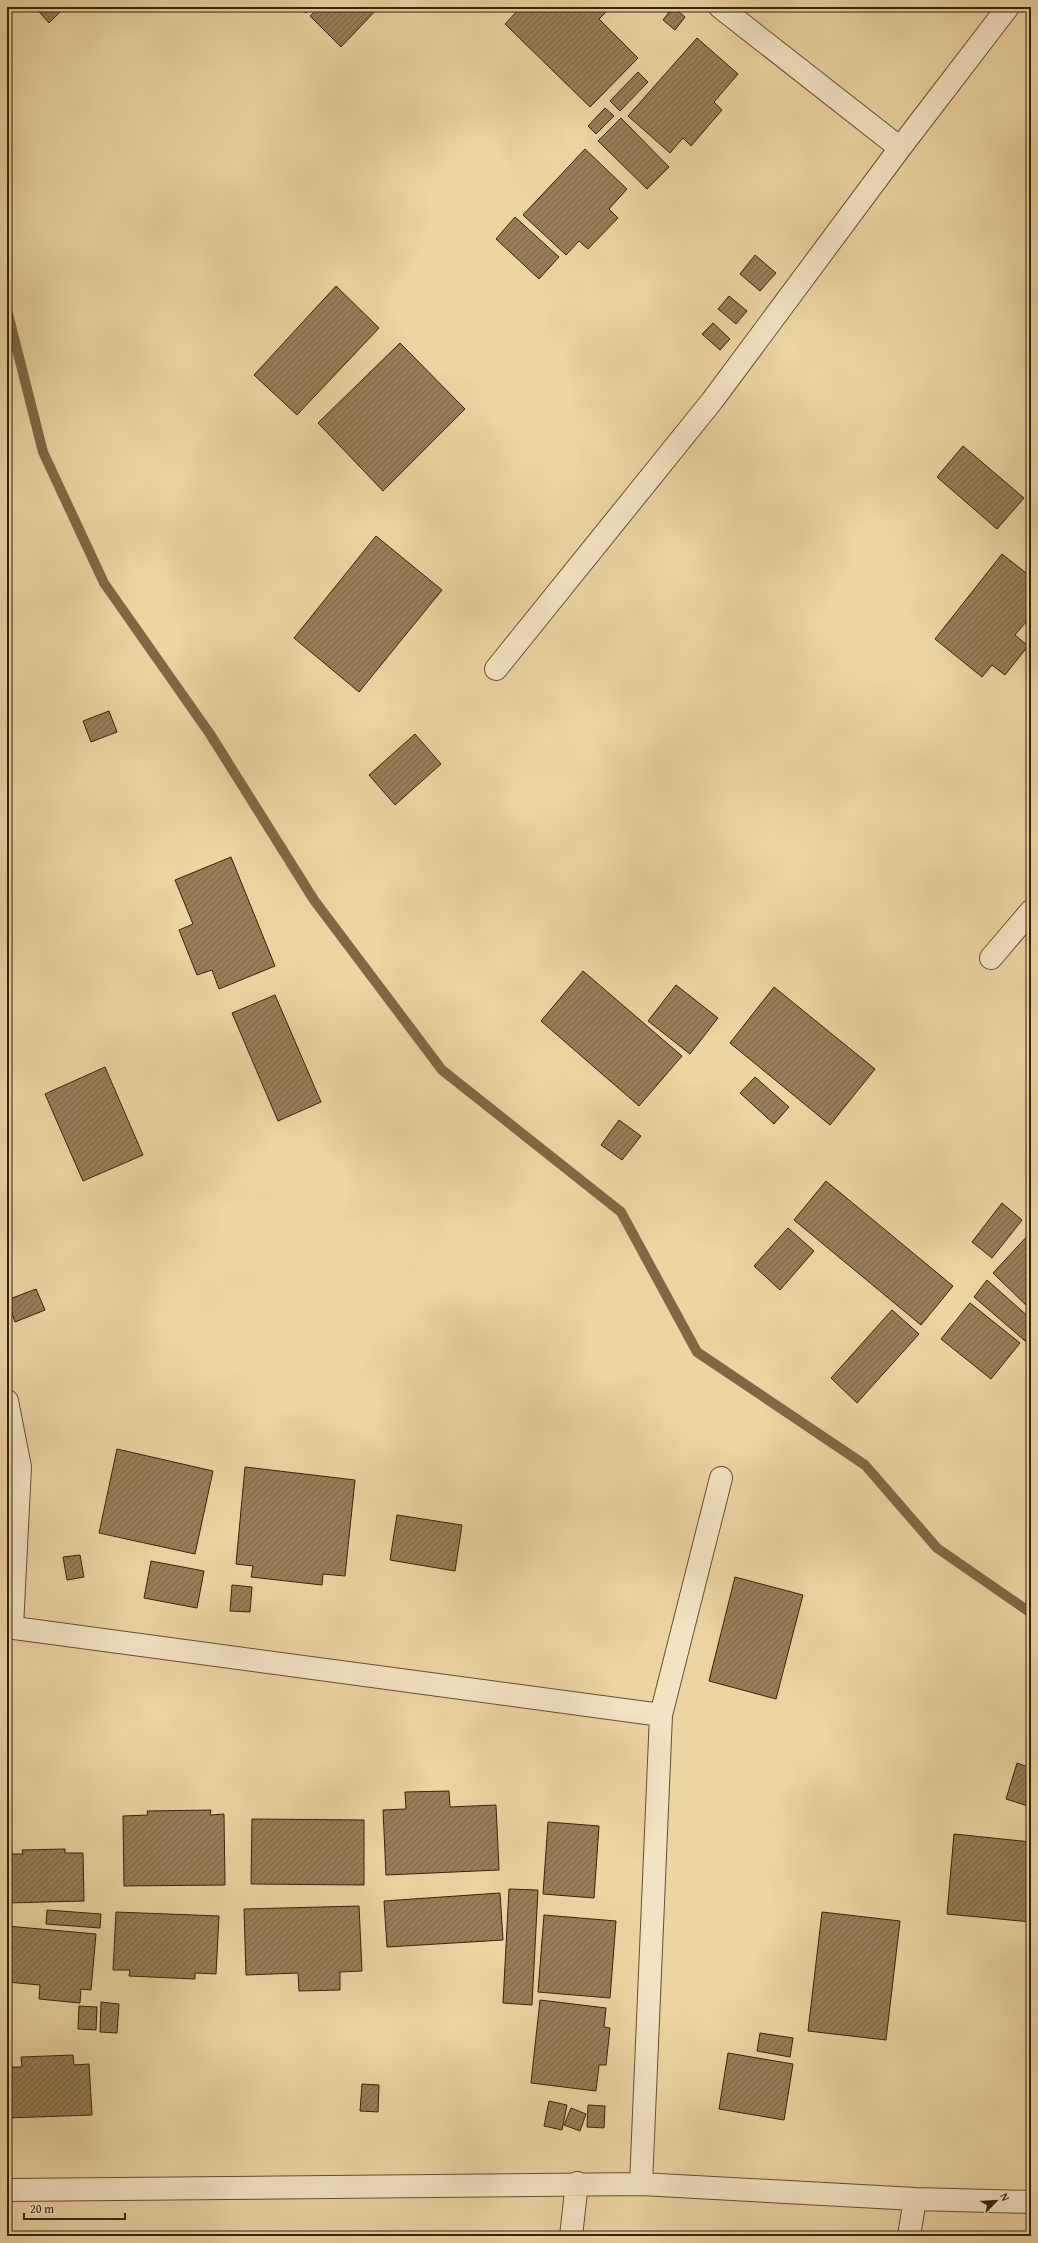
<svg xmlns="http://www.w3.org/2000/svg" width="1038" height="2243" font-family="'Gentium Book Plus',serif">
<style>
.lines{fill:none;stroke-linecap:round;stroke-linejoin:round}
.stream{stroke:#806846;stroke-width:10}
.building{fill:url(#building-hatch);stroke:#392109}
.minor-casing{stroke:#664e30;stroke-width:24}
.minor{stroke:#f3e3c3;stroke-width:22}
</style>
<defs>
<pattern id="building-hatch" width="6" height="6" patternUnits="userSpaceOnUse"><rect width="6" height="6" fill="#967e59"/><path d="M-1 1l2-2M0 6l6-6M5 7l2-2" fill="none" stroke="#7b6748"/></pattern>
</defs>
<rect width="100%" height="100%" fill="#ecd4a3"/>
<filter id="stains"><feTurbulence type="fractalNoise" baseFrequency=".005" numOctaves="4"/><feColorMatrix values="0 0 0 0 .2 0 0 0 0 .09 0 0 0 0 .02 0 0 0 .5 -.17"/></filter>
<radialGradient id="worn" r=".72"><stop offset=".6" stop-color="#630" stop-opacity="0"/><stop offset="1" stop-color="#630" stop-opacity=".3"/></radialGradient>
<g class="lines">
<path class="stream" d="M7,310l36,142 61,131 106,151 104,166 128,170 179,142 76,140 168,113 72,83 94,65"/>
</g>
<path class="building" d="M35,7h24l3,3 -13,13z
M299,7h12l-5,6z
M319,7h60l-38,40 -31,-31z
M521,7h86l2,2 -10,10 39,39 -48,49 -85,-83z
M673,7l12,10 -10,13 -12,-10z
M697,38l41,36 -24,28 8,8 -31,36 -8,-8 -13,15 -42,-37z
M638,72l10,10 -28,29 -10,-10z
M605,108l9,8 -18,18 -8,-8z
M621,118l48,49 -22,22 -49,-48z
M585,149l42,40 -18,20 9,9 -30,31 -9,-8 -13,14 -43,-40z
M515,217l44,40 -20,22 -43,-40z
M755,255l21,18 -16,18 -20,-17z
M336,286l43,42 -82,87 -43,-40z
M729,296l18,15 -11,13 -18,-15z
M713,323l17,16 -10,11 -18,-16z
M400,343l65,66 -82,82 -65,-68z
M963,446l61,52 -27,31 -60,-52z
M376,536l66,54 -83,102 -65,-54z
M1002,554l29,23v39l-16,19 13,11 -23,29 -13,-10 -10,12 -47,-38z
M109,711l8,21 -26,10 -8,-21z
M415,734l26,30 -46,41 -26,-30z
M231,857l44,109 -56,23 -7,-19 -15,5 -18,-45 14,-6 -18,-44z
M583,971l99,85 -43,50 -98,-85z
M676,985l42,33 -28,36 -42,-33z
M774,987l101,82 -45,56 -100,-82z
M275,995l46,107 -43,19 -46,-108z
M105,1067l38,88 -60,26 -38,-87z
M755,1077l34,30 -15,17 -34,-31z
M619,1120l22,16 -19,24 -21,-15z
M826,1181l127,105 -32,39 -127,-105z
M1002,1203l20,17 -30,38 -20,-16z
M788,1228l26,23 -34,39 -26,-24z
M1031,1232v78l-38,-37z
M987,1280l44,39v27l-57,-49z
M36,1289l9,21 -30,12 -8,-22z
M970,1303l50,40 -29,36 -50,-40z
M892,1310l27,24 -62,69 -26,-25z
M117,1449l96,22 -18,83 -96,-21z
M245,1467l110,13 -10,96 -22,-2 -1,11 -71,-8 2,-11 -17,-2z
M397,1515l65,10 -7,46 -65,-11z
M80,1555l4,22 -17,3 -4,-23z
M151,1561l53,10 -7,37 -53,-10z
M735,1577l68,18 -27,104 -67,-18z
M232,1585l20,2 -2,25 -20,-1z
M1017,1763l14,5v39l-25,-8z
M449,1791l1,16 46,-2 3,65 -113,5 -3,-65 23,-1 -1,-17z
M211,1810l-1,5 14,-1 1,71 -101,1 -1,-70 25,-1 -1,-4z
M252,1819l112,1v65l-113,-1z
M548,1822l51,4 -5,72 -51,-4z
M954,1834l77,8v80l-84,-8z
M65,1849v4h18l1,48 -77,2v-49h16l-1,-4z
M509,1889l29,1 -6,115 -29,-2z
M500,1893l3,47 -116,7 -3,-46z
M359,1906l3,65 -22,1v18l-41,1 -1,-18 -52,2 -2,-66z
M47,1910l54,4 -1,14 -54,-4z
M116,1912l103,4 -3,58 -21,-1v6l-66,-3 1,-6h-17z
M822,1912l78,9 -14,119 -78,-9z
M544,1915l72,6 -6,77 -72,-6z
M7,1926l89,8 -5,56 -10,-1 -1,14 -41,-4 1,-14 -33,-3z
M540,2000l66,8 -2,19 6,1 -4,37h-7l-3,26 -65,-8z
M101,2002l18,2 -2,29 -17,-1z
M79,2006l18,1 -1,23 -18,-1z
M760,2033l33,5 -3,19 -33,-6z
M728,2053l65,11 -9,56 -65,-11z
M73,2055l1,10 15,-1 3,51 -85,3v-51h15l-1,-10z
M362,2084l17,1 -1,27 -18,-1z
M549,2101l18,4 -5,25 -18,-4z
M588,2105l17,1 -1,22 -17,-1z
M571,2108l15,6 -6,17 -16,-6z"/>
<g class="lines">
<g class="minor-casing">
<path id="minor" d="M720,7l180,141
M496,669l216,-268 188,-253 108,-141
M991,958l40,-47
M7,1401l13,66 -8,160
M7,1627l654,88
M641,2184l20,-469 60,-237
M7,2190l634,-6 274,15 116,3
M571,2236l6,-53
M909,2236l6,-37"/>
</g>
<use href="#minor" class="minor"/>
</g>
<rect width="1038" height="2243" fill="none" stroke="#ecd4a3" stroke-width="24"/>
<rect x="8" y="8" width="1022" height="2227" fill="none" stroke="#392109" stroke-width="2"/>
<rect x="12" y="12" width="1014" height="2219" fill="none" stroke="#392109"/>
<g transform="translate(996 2201) rotate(65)" stroke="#f3e3c3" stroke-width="3" paint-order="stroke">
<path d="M0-3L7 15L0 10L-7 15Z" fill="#392109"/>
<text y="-6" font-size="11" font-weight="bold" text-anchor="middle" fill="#392109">N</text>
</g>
<path d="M24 2213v6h101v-6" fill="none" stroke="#392109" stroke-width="2"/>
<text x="30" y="2213" font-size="12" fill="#392109" stroke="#f3e3c3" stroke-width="3" paint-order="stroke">20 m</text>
<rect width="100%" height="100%" filter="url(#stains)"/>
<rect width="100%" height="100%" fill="url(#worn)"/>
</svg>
